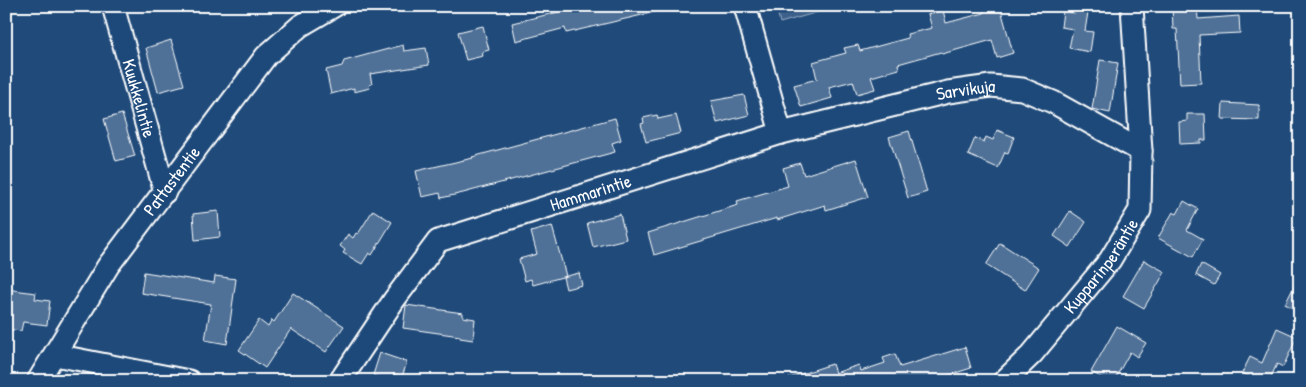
<svg xmlns="http://www.w3.org/2000/svg" width="1306" height="387" font-family="'Patrick Hand',sans-serif">
<style>
.green{fill:#3c618b;stroke:#9eb0c5}
.building{fill:#507197;stroke:#fff}
.lines{fill:none;stroke-linecap:round;stroke-linejoin:round}
.minor-casing{stroke:#fff;stroke-width:25}
.minor{stroke:#1f4a7a;stroke-width:21}
.labels{text-anchor:middle;stroke-width:4;stroke-linejoin:round;paint-order:stroke}
.street-label{font-size:18px;fill:#fff;stroke:#1f4a7a}
</style>
<rect width="100%" height="100%" fill="#1f4a7a"/>
<filter id="ink" filterUnits="userSpaceOnUse"><feTurbulence type="fractalNoise" baseFrequency=".02" numOctaves="2"/><feDisplacementMap in="SourceGraphic" scale="10" xChannelSelector="R" yChannelSelector="G"/><feConvolveMatrix kernelMatrix="1 2 1 2 8 2 1 2 1" color-interpolation-filters="sRGB"/></filter>
<g filter="url(#ink)">
<path class="green" d="M776,6h63l-59,17z"/>
<path class="building" d="M584,6h75v5l-93,22 -1,-5 -49,13 -4,-18z
M983,6h17l13,47 -16,5 -5,-18 -50,14 -1,-2 -43,12 1,5 -28,8 4,12 -18,5 -4,-13 -24,6 3,11 -31,9 -7,-22 23,-6 -4,-17 33,-9 -2,-5 14,-3 2,6 48,-13 -1,-4 25,-6 -4,-14 15,-4 3,13 38,-10z
M1077,6h12l-4,25 8,1 -3,20 -21,-4 4,-19 -12,-2 2,-16 12,2z
M1172,6h25l1,13 41,-3 1,17 -41,2 2,48 -21,1 -3,-55h-4z
M483,26l6,24 -7,2 1,4 -17,4 -8,-28z
M171,40l13,45 -26,7 -12,-44z
M403,45l1,6 22,-3 3,17 -59,9 2,10 -3,1 1,3 -16,4v-4l-23,6 -5,-24 16,-4 2,-5z
M1100,60l18,3 -8,50 -18,-4z
M744,95l5,20 -32,8 -6,-22z
M1223,103l36,2v15l-37,-1z
M122,114l13,42 -19,5 -12,-42z
M1187,114h18l1,26h-5v3l-21,1 -1,-22 8,-1z
M657,115l1,4 18,-4 5,18 -35,9 -5,-18 3,-1 -1,-5z
M615,118l6,22 -9,3 3,9 -152,41 -22,5 -1,-5 -18,4 -6,-26 57,-13 -1,-1z
M997,130l17,7 -6,16 -3,-1 -7,16 -30,-13 7,-17 9,4 2,-5 7,3z
M909,131l18,61 -19,6 -19,-61z
M856,159l12,38 -42,13 -1,-5 -48,15v-2l-123,37 -6,-22 90,-28 -1,-4 51,-15 -5,-18 17,-5 4,12z
M1184,201l14,8 -11,21 16,9 -10,18 -35,-19 15,-26 4,2z
M373,210l19,12 -20,33 -3,-2 -7,11 -19,-11 2,-3 -5,-4 8,-12 5,4 3,-5 2,1z
M218,211l2,26 -25,3 -2,-26z
M1070,211l16,11 -16,25 -16,-11z
M620,214l6,25 -33,8 -6,-24z
M552,226l14,50 -33,9 -2,-6 -6,2 -6,-22 18,-5 -6,-22z
M1000,243l39,25 -14,22 -39,-25z
M1144,260l21,12 -21,36 -21,-12z
M1201,264l19,11 -6,10 -18,-10z
M144,272l70,11 1,-7 21,3 -9,65 -22,-4 6,-36 -70,-11z
M579,273l3,12 -16,4 -3,-12z
M1300,275v37l-15,-8z
M6,289l30,4 -1,6 15,2 -3,24 -24,-3 -2,9 -15,-2z
M293,293l51,33 -18,26 -35,-23 -26,39 -26,-18 20,-30 9,7 4,-7 2,2z
M406,305l57,8v4l12,2 -2,21 -13,-2v-2l-57,-8z
M1117,326l29,17 -9,14 -7,-5 -16,29h-6l-17,-9z
M1277,328l20,9 -14,30 -6,-3 -8,17h-10l-17,-8 8,-16 12,6z
M965,347l6,21 -40,13h-142v-3l43,-14 3,9 24,-8 2,6 24,-8 -2,-5 12,-4 5,13z
M380,353l27,9 -5,15 -8,-3 -2,7h-3l-16,-6z"/>
<g class="lines">
<g class="minor-casing">
<g id="minor">
<path id="s1" d="M113,6l52,186"/>
<path id="s2" d="M781,133l167,-41 43,-6 31,3 31,13 88,49"/>
<path d="M55,355l134,26"/>
<path id="s3" d="M38,381l70,-115 158,-210 34,-30 34,-20"/>
<path id="s4" d="M340,381l54,-81 44,-59 343,-108 -36,-127"/>
<path id="s5" d="M1004,381l28,-27 78,-94 30,-50 1,-59 -9,-145"/>
</g>
</g>
<use href="#minor" class="minor"/>
</g>
</g>
<g class="labels">
<g class="street-label">
<text dy="6" stroke="none"><textPath href="#s2" startOffset="190">Sarvikuja</textPath></text>
<text dy="6" stroke="none"><textPath href="#s1" startOffset="96">Kuukkelintie</textPath></text>
<text dy="6" stroke="none"><textPath href="#s3" startOffset="241">Pattastentie</textPath></text>
<text dy="6" stroke="none"><textPath href="#s4" startOffset="331">Hammarintie</textPath></text>
<text dy="6" stroke="none"><textPath href="#s5" startOffset="151">Kupparinperäntie</textPath></text>
</g>
</g>
<rect width="1306" height="387" fill="none" stroke="#1f4a7a" stroke-width="25"/>
<rect x="12" y="12" width="1281" height="362" fill="none" stroke="#fff" stroke-width="2" filter="url(#ink)"/>
</svg>
